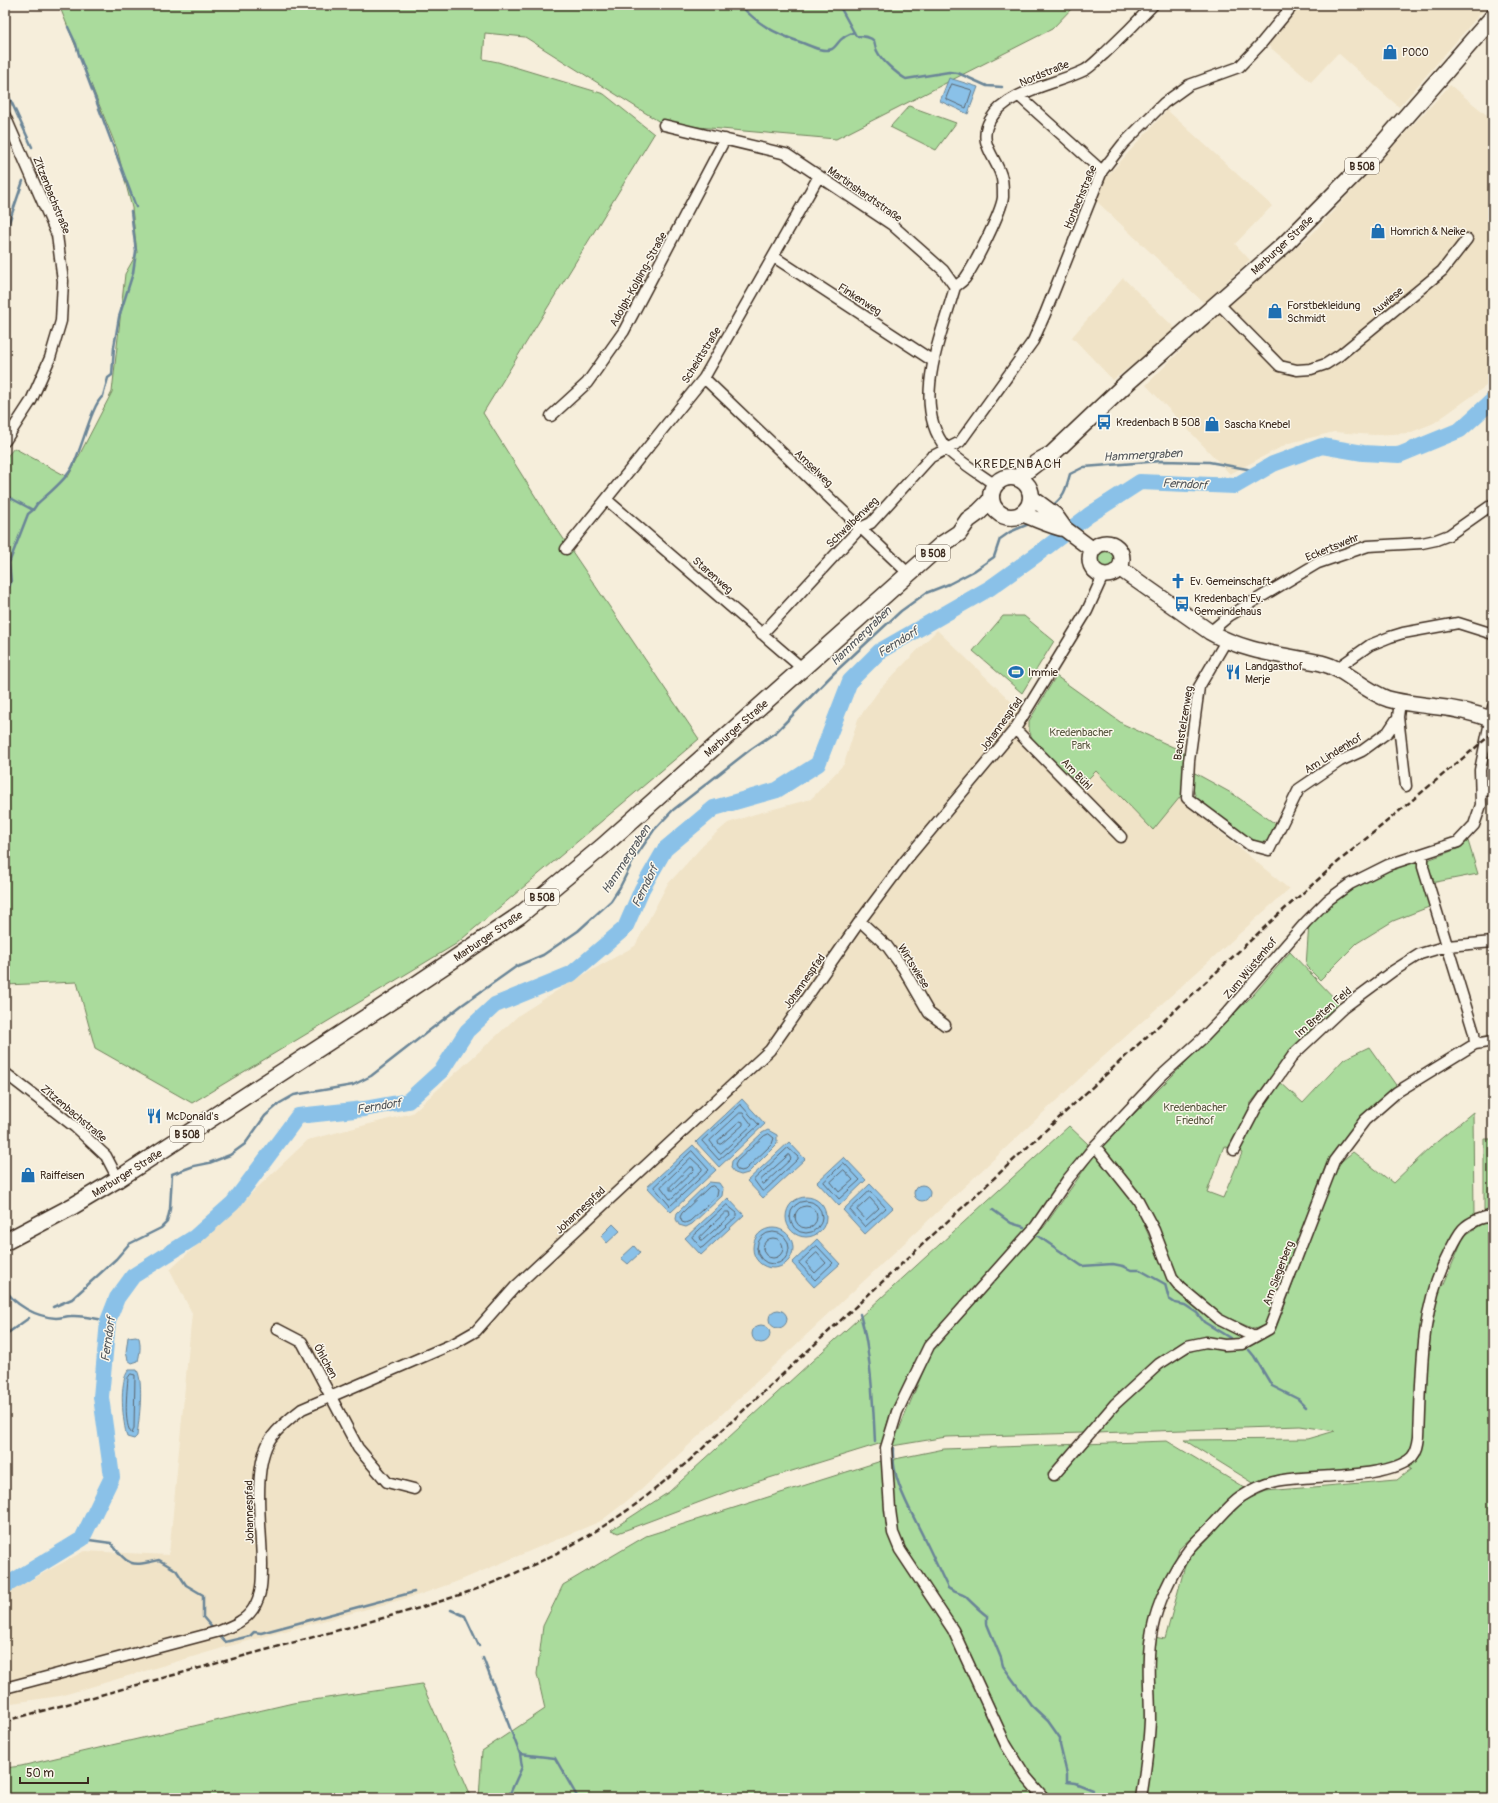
<svg xmlns="http://www.w3.org/2000/svg" width="1498" height="1803" font-family="Pangolin,sans-serif">
<style>
.built{fill:#f0e3c7}
.green{fill:#aadb9c;stroke:#72825d}
.water{fill:#8ac1e8;stroke:#6a8597}
.lines{fill:none;stroke-linecap:round;stroke-linejoin:round}
.shore{stroke:#5b666f;stroke-width:1}
.stream{stroke:#6a8597;stroke-width:2.5}
.river{stroke:#8ac1e8;stroke-width:16}
.minor-casing{stroke:#3b2a1e;stroke-width:13}
.secondary-casing{stroke:#3b2a1e;stroke-width:18}
.primary-casing{stroke:#3b2a1e;stroke-width:19}
.minor{stroke:#fbf7ec;stroke-width:10}
.secondary{stroke:#fbf7ec;stroke-width:15}
.primary{stroke:#fbf7ec;stroke-width:16}
.rail{stroke:#3b2a1e;stroke-width:2.5;stroke-dasharray:6 3;stroke-linecap:butt}
.labels{text-anchor:middle;stroke-width:3;stroke-linejoin:round;paint-order:stroke}
.shield{fill:#fbf7ec;stroke:#75685c;stroke-width:1}
.shield-label{font-size:10px;font-weight:bold;fill:#3b2a1e}
.poi-label{font-size:11px;fill:#3b2a1e;stroke:#fbf7ec;text-anchor:start}
.street-label{font-size:11px;fill:#3b2a1e;stroke:#fbf7ec}
.park-label{font-size:11px;fill:#57563e;stroke:#fbf7ec}
.water-label{font-size:12px;font-style:italic;fill:#53575b;stroke:#fbf7ec}
.quarter-label{font-size:13px;letter-spacing:1px;fill:#3b2a1e;stroke:#fbf7ec}
</style>
<rect width="100%" height="100%" fill="#f6eedb"/>
<filter id="ink" filterUnits="userSpaceOnUse"><feTurbulence type="fractalNoise" baseFrequency=".025" numOctaves="2"/><feDisplacementMap in="SourceGraphic" scale="8" xChannelSelector="R" yChannelSelector="G"/><feConvolveMatrix kernelMatrix="1 2 1 2 8 2 1 2 1" color-interpolation-filters="sRGB"/></filter>
<g filter="url(#ink)">
<path class="built" d="M1299,5h189l-89,102 -61,-54 -27,29 -45,-38z
M1450,85l43,35v261l-59,42 -25,10 -35,2 -40,-3 -45,11 -59,31 -84,-89 69,-69 97,-82z
M1167,110l105,96 -37,38 15,16 -46,43 -114,-108z
M1123,278l54,52 -64,50 -41,-43z
M937,630l83,80 9,11 3,17 47,49 17,-16 57,58 26,-31 110,91 -196,177 -452,424 -40,31 -140,59 -42,15 -193,52 -166,49 -55,8v-110l79,-43 85,4 23,-242 -22,-43 138,-130 104,-27 107,-98 50,-32 66,-37 32,-61 41,-45 20,-17 27,-9 56,-15 33,-35 14,-45 22,-30z"/>
<path class="green" d="M59,5h1016l-23,24 -216,110 -173,-15 -138,-87 -40,-4 -2,26 15,3 106,32 50,40 -171,279 59,94 157,232 -243,205 -264,159 -97,-55 -18,-66 -72,3v-369l2,-6 -2,-1v-150l9,-11 54,29 44,-85 13,-118 12,-21 -5,-45 -15,-59z
M909,106l47,17 -20,27 -46,-23z
M1090 559a16 16 0 1 1 32 0a16 16 0 1 1-32 0Z
M1003,616h21l30,25 -32,52 -49,-42z
M1056,676l67,48 65,30 -3,37 -32,39 -57,-59 -16,16 -48,-49 -3,-8v-9z
M1193,772l40,22 44,31c-5,10 -9,20 -22,17l-53,-37c-10,-11 -10,-19 -9,-33z
M1468,841l10,33 -47,9 -6,-22 35,-13z
M1419,858l15,47 -41,16 -36,22 -37,37 -14,-14 3,-43 22,-24 58,-31z
M1290,952l50,52 -48,47 -42,53 -1,6 -20,38 -5,-2 -17,46 16,6 19,-45 -3,-2 21,-42 19,-28 24,22 41,-44 25,-12 29,41 -37,28 -33,43 -62,166 -12,4 -35,-15 -44,-40 -17,-46 -16,-32 -40,-50 152,-152z
M1473,1112l1,103 -15,12 -23,40 -6,17 13,2 21,-50 20,-13v-84h9v659h-1014l3,-47 63,-42 -8,-35 6,-48 20,-41 83,-49 235,-75 8,18 6,-20 49,-10 223,-8 78,47 -66,61 -25,88 11,2 23,-84 57,-54 21,-10 131,-11 14,-11 -12,-6 -144,21 -71,-44 124,-1 27,-8 -35,-5 -204,7c24,-26 70,-77 105,-85l-11,-9 -35,21 -72,73 -137,4 -54,9 41,-98 92,-102 19,-19 51,-73 39,48 30,68 12,20 75,52 24,-11 63,-167 15,-12 40,31 39,-37z
M1069,1126l19,18 -56,79 -108,122 -33,66 -9,32 -145,45 -119,45 -7,-3 58,-38z
M422,1684l50,114h-467v-30l16,-2 272,-63z"/>
<path class="water" d="M949,78l29,9 -10,27 -28,-13z
M742,1099l23,25 -46,43 -23,-25z
M768,1130l9,5v9l-29,29 -7,2 -6,-2 -4,-5 1,-7 30,-28z
M789,1142l16,17 -42,39 -16,-17z
M693,1145l23,25 -45,42 -24,-25z
M844,1157l22,23 -27,26 -22,-24z
M709,1182l10,1 4,6 -1,7 -30,28 -6,3 -7,-2 -3,-6 1,-6z
M870,1184l23,24 -28,26 -22,-24z
M914 1193a8 8 0 1 1 16 0a8 8 0 1 1-16 0Z
M786 1217a20 20 0 1 1 40 0a20 20 0 1 1-40 0Z
M728,1198l16,17 -43,40 -16,-17z
M613,1224l7,7 -13,12 -6,-7z
M753 1248a20 20 0 1 1 40 0a20 20 0 1 1-40 0Z
M817,1239l23,25 -26,23 -22,-24z
M634,1246l6,7 -12,11 -7,-6z
M769 1319a9 9 0 1 1 18 0a9 9 0 1 1-18 0Z
M752 1334a9 9 0 1 1 18 0a9 9 0 1 1-18 0Z
M136,1336l3,2c2,8 1,15 -1,23l-6,2 -4,-3 -2,-8 2,-15z
M129,1370h8c7,14 2,50 0,66l-3,3 -7,-2c-4,-14 -9,-56 2,-67z"/>
<g class="lines">
<path class="shore" d="M952,84l20,6 -6,18 -20,-9z
M741,1105l18,20 -40,35 -17,-19z
M740,1113h3l9,12 -31,28h-2l-9,-12z
M740,1121l3,1v3l-22,19h-2l-1,-3z
M769,1134l5,4 -2,6 -27,26 -4,1 -4,-1 -2,-5 2,-4 27,-25z
M788,1148l10,9v2l-34,32h-2l-8,-11z
M692,1151l17,19 -39,36 -16,-19z
M789,1155l2,4 -27,25h-2l-1,-4z
M691,1158l11,10v2l-30,28 -2,1 -9,-12z
M844,1163l16,17 -21,19 -15,-17z
M690,1167h3l1,3 -21,20h-3v-3z
M844,1170l9,10 -14,12 -8,-10z
M713,1186l5,4 -1,6 -27,25 -5,2 -3,-1 -2,-5 2,-4 27,-26z
M870,1191l16,17 -21,19 -15,-17z
M870,1198l9,10 -13,12 -9,-10z
M790 1217a16 16 0 1 1 32 0a16 16 0 1 1-32 0Z
M727,1205l10,8v3l-34,31 -2,1 -9,-11z
M795 1217a11 11 0 1 1 22 0a11 11 0 1 1-22 0Z
M726,1212h3l1,4 -27,24h-2l-1,-3z
M757 1248a16 16 0 1 1 32 0a16 16 0 1 1-32 0Z
M763 1248a10 10 0 1 1 20 0a10 10 0 1 1-20 0Z
M817,1246l16,17 -18,17 -16,-17z
M817,1253l9,10 -11,10 -9,-10z
M131,1374l4,1 -1,53 -2,6c-9,-9 -5,-43 -4,-56z"/>
<path class="stream" d="M740,5c19,20 34,28 60,37 9,3 22,11 32,7 4,-2 7,-9 11,-11 3,-3 7,-4 11,-6
M839,5l17,31c5,0 14,0 18,5 1,3 1,7 3,10 4,9 20,23 29,28l43,-7 9,1 29,13 15,1
M68,27l8,17 3,11 57,152
M5,88l27,59
M5,234l18,-53
M5,495l28,15 -5,4 -19,49 2,19 -6,14
M1052,506c12,-9 14,-17 18,-32l14,-7 77,-6 48,1 38,7 11,4
M33,510l4,-6c11,-10 25,-21 33,-33 11,-17 21,-66 33,-75l5,-18 4,-3 2,-28 5,-30 14,-44 3,-21 -5,-41
M993,1210l18,13 13,4
M1038,1236l44,30 31,-2 10,2 8,4h9l25,14 4,15 6,4 10,2 12,8 7,9 26,16
M5,1288c8,17 32,29 51,30 5,0 10,-2 15,-2 12,-1 25,3 37,5
M53,1307l19,-8 44,-40 13,-15 32,-16 6,-6 3,-13 2,-35 22,-8 15,-3 21,-8 15,-11 20,-28 15,-13 14,-8 59,-10 18,-9 91,-71 55,-39 26,-11 35,-24 33,-30 9,-14 14,-28 20,-29 19,-20 78,-61 25,-17 58,-59 67,-62 25,-18 23,-9 25,-13 20,-14 6,-18 10,-7 21,-9
M860,1314c11,38 13,88 15,128
M5,1335l24,-17
M1249,1350l5,6 18,30 26,13 8,8
M893,1448c-2,33 19,64 32,92 8,16 15,32 23,48 5,4 12,5 17,8 7,7 14,14 22,20v8l14,34 2,8 28,39 17,16 12,17v7l7,29v8l8,1 18,7
M82,1539l29,4c18,23 19,24 48,17l17,10 10,15 17,10v22l11,13
M5,1558l2,6 -2,9
M451,1610l14,6 14,30
M218,1634l7,8 25,-6 4,-4 7,1 153,-41
M483,1658l37,96 35,4 23,40
M508,1798l14,-31 -2,-13"/>
<path class="river" d="M5,1586l77,-47 30,-62 -11,-80 7,-76 9,-23 16,-22 62,-39 38,-34 65,-87 66,-7 44,-8 34,-31 25,-39 28,-26 76,-31 54,-46 17,-39 23,-40 49,-41 63,-18 41,-26 32,-83 30,-30 110,-63 49,-35 50,-38 51,-33 95,4 38,-22 49,-18 41,7 36,2 61,-25 33,-30"/>
<g class="minor-casing">
<path id="minor" d="M1019,96l83,75
M5,116l52,119 6,46 -2,40 -11,37 -19,43 -26,40
M664,125l122,29 105,70 52,46 12,17
M774,257l159,104
M955,287c3,-3 9,-6 11,-10 9,-13 36,-66 37,-80 0,-5 0,-13 -1,-18 -4,-21 -26,-35 -12,-59 17,-30 68,-36 95,-50 7,-4 13,-11 19,-16 17,-16 33,-32 49,-49
M955,287c-13,47 -45,117 -9,161 8,10 37,28 49,37
M1218,303l62,63 17,4 14,-1 15,-5 14,-9 102,-84 25,-32
M704,378l205,196
M551,416l36,-33 37,-52 101,-192
M607,500l196,169
M566,549l138,-171 115,-202
M1210,632l19,-16 89,-53 50,-17 54,-3 14,-3 13,-5 44,-31
M762,634l98,-106 11,-5 60,-66 29,-15 73,-101 12,-27 57,-143 21,-27 41,-41 25,-18 50,-18 21,-22 33,-40
M1226,641l-27,46 -10,74 -2,37 63,47 19,5 30,-61 41,-28 22,-10 26,-19 10,-15
M1336,669l34,-24 20,-8 13,-4 55,-10 35,11
M1400,702l-2,15 8,69
M1015,729l106,108
M1481,792l12,-3
M1423,854v13l51,166 1,11
M860,921l27,25 16,22 26,45 16,12
M5,1073l70,54 31,29 12,23
M1095,1146l43,54 16,30 18,47 8,10 38,32 36,18
M1234,1150l22,-42 38,-54 49,-46 50,-37 27,-17 27,-8 46,-4
M277,1329l25,13 56,106 29,34 27,7
M1054,1475l61,-71 44,-40 28,-18 19,-4 18,3 18,-1 27,-15 65,-168 31,-41 32,-28 78,-48 18,-3
M5,1688l215,-57c12,-5 25,-10 33,-22 9,-14 9,-28 9,-44 0,-35 -11,-97 9,-127 9,-12 19,-20 31,-29l153,-66 21,-12 39,-44 255,-237 90,-129 45,-60 110,-132 72,-118 14,-31 1,-5
M1044,1798l-18,-21 -20,-32 -53,-115 -53,-80 -7,-17 -3,-24 -4,-61 11,-36 32,-66 107,-120 32,-47 27,-33 65,-69 42,-38 24,-25 80,-92 22,-22 22,-16 38,-19 70,-23 16,-17 7,-20 -1,-35 13,-63
M1141,1798c4,-25 8,-52 9,-78 0,-30 -4,-60 2,-90 5,-25 20,-59 36,-79 6,-8 14,-15 21,-22 10,-10 20,-24 32,-32 10,-7 23,-13 36,-16 32,-7 112,-1 135,-24 5,-6 6,-12 7,-20 3,-62 0,-128 30,-184 4,-8 8,-17 14,-24 8,-8 19,-11 30,-14"/>
</g>
<g class="secondary-casing">
<path id="secondary" d="M1032,498l23,17 10,14 28,21
M1022,514c15,5 28,12 43,15
M1090 559a16 16 0 1 1 32 0a16 16 0 1 1-32 0Z
M1119,568l91,64c34,20 73,23 111,31 25,6 43,28 67,36 14,4 29,5 42,7 22,2 43,6 63,14"/>
</g>
<g class="primary-casing">
<path id="primary" d="M991 497a20 20 0 1 1 40 0a20 20 0 1 1-40 0Z
M1018,477c11,-7 20,-18 33,-22l77,-73 156,-137 87,-88 122,-140
M5,1242l68,-36 45,-27 284,-185 118,-79 82,-68 339,-302 18,-12 9,-13 11,-8 12,-12"/>
</g>
<use href="#minor" class="minor"/>
<use href="#secondary" class="secondary"/>
<use href="#primary" class="primary"/>
<path class="rail" d="M5,1721l411,-112c32,-10 64,-20 95,-34 46,-20 92,-46 132,-76 16,-13 31,-26 47,-39l589,-546 59,-52 155,-129"/>
</g>
</g>
<defs>
<g id="shop-bare" transform="scale(1.2)"><path d="M-5-2.5h2.3a2.7 3.5 0 0 1 5.4 0H5L5.5 6h-11ZM-1.5-2.5h3a1.5 2.3 0 0 0-3 0Z" fill="#1f6fb2" stroke="#fbf7ec" stroke-width="2.5" paint-order="stroke"/></g>
<g id="bus-bare" transform="scale(1.2)"><path d="M-5-6H5V4H4V6H2V4H-2V6H-4V4H-5ZM-3.5-4V0h7V-4ZM-3.5 1.2v1.5H-2V1.2ZM2 1.2v1.5H3.5V1.2Z" fill="#1f6fb2" stroke="#fbf7ec" stroke-width="2.5" paint-order="stroke"/></g>
<g id="church-bare" transform="scale(1.2)"><path d="M-1.2-6h2.4v3.5h3.3v2.4h-3.3V6h-2.4V-.1h-3.3v-2.4h3.3Z" fill="#1f6fb2" stroke="#fbf7ec" stroke-width="2.5" paint-order="stroke"/></g>
<g id="stadium-bare" transform="scale(1.2)"><path d="M0-5a6.5 5 0 1 0 0 10a6.5 5 0 1 0 0-10ZM-3.5-1.8h7v3.6h-7Z" fill="#1f6fb2" stroke="#fbf7ec" stroke-width="2.5" paint-order="stroke"/></g>
<g id="restaurant-bare" transform="scale(1.2)"><path d="M-5-6h1v4h1v-4h1v4h1v-4h1v5L-1.5 .5V6h-2V.5L-5-1ZM5-6V6H3V1.5H1.5Q1.5-4 5-6Z" fill="#1f6fb2" stroke="#fbf7ec" stroke-width="2.5" paint-order="stroke"/></g>
</defs>
<g fill-rule="evenodd">
<use href="#shop-bare" x="1390" y="52"/>
<use href="#shop-bare" x="1378" y="231"/>
<use href="#shop-bare" x="1275" y="311"/>
<use href="#bus-bare" x="1104" y="422"/>
<use href="#shop-bare" x="1212" y="424"/>
<use href="#church-bare" x="1178" y="581"/>
<use href="#bus-bare" x="1182" y="604"/>
<use href="#stadium-bare" x="1016" y="672"/>
<use href="#restaurant-bare" x="1233" y="672"/>
<use href="#restaurant-bare" x="154" y="1116"/>
<use href="#shop-bare" x="28" y="1175"/>
</g>
<g class="labels">
<g class="shield">
<rect x="1345" y="158" width="34" height="16" rx="3"/>
<rect x="916" y="545" width="34" height="16" rx="3"/>
<rect x="525" y="889" width="34" height="16" rx="3"/>
<rect x="170" y="1126" width="34" height="16" rx="3"/>
</g>
<g class="shield-label">
<text x="1362" y="170">B 508</text>
<text x="933" y="557">B 508</text>
<text x="542" y="901">B 508</text>
<text x="187" y="1138">B 508</text>
</g>
<g class="poi-label">
<text x="1402" y="56">POCO</text>
<text x="1390" y="235">Homrich &amp; Neike</text>
<text x="1287" y="309">Forstbekleidung<tspan x="1287" dy="13">Schmidt</tspan></text>
<text x="1116" y="426">Kredenbach B 508</text>
<text x="1224" y="428">Sascha Knebel</text>
<text x="1190" y="585">Ev. Gemeinschaft</text>
<text x="1194" y="602">Kredenbach Ev.<tspan x="1194" dy="13">Gemeindehaus</tspan></text>
<text x="1245" y="670">Landgasthof<tspan x="1245" dy="13">Merje</tspan></text>
<text x="1028" y="676">Immie</text>
<text x="166" y="1120">McDonald's</text>
<text x="40" y="1179">Raiffeisen</text>
</g>
<g class="street-label">
<text transform="translate(1044 73) rotate(-22)" y="4">Nordstraße</text>
<text transform="translate(865 194) rotate(35)" y="4">Martinshardtstraße</text>
<text transform="translate(52 195) rotate(68)" y="4">Zitzenbachstraße</text>
<text transform="translate(1080 197) rotate(-67)" y="4">Horbachstraße</text>
<text transform="translate(1282 245) rotate(-43)" y="4">Marburger Straße</text>
<text transform="translate(638 279) rotate(-61)" y="4">Adolph-Kolping-Straße</text>
<text transform="translate(860 299) rotate(33)" y="4">Finkenweg</text>
<text transform="translate(1387 301) rotate(-40)" y="4">Auwiese</text>
<text transform="translate(701 355) rotate(-58)" y="4">Scheidtstraße</text>
<text transform="translate(814 468) rotate(44)" y="4">Amselweg</text>
<text transform="translate(852 522) rotate(-44)" y="4">Schwalbenweg</text>
<text transform="translate(1332 547) rotate(-22)" y="4">Eckertswehr</text>
<text transform="translate(713 575) rotate(41)" y="4">Starenweg</text>
<text transform="translate(1183 723) rotate(-81)" y="4">Bachstelzenweg</text>
<text transform="translate(1001 724) rotate(-54)" y="4">Johannespfad</text>
<text transform="translate(736 728) rotate(-41)" y="4">Marburger Straße</text>
<text transform="translate(1333 753) rotate(-32)" y="4">Am Lindenhof</text>
<text transform="translate(1077 774) rotate(46)" y="4">Am Bühl</text>
<text transform="translate(488 936) rotate(-34)" y="4">Marburger Straße</text>
<text transform="translate(914 966) rotate(58)" y="4">Wirtswiese</text>
<text transform="translate(1250 968) rotate(-50)" y="4">Zum Wüstenhof</text>
<text transform="translate(804 981) rotate(-55)" y="4">Johannespfad</text>
<text transform="translate(1323 1012) rotate(-41)" y="4">Im Breiten Feld</text>
<text transform="translate(74 1113) rotate(40)" y="4">Zitzenbachstraße</text>
<text transform="translate(127 1173) rotate(-32)" y="4">Marburger Straße</text>
<text transform="translate(580 1210) rotate(-43)" y="4">Johannespfad</text>
<text transform="translate(1278 1273) rotate(-69)" y="4">Am Siegerberg</text>
<text transform="translate(326 1361) rotate(61)" y="4">Öhlchen</text>
<text transform="translate(249 1512) rotate(-91)" y="4">Johannespfad</text>
</g>
<g class="park-label">
<text x="1081" y="736">Kredenbacher<tspan x="1081" dy="13">Park</tspan></text>
<text x="1195" y="1111">Kredenbacher<tspan x="1195" dy="13">Friedhof</tspan></text>
</g>
<g class="water-label">
<text transform="translate(1143 455) rotate(-3)" y="4">Hammergraben</text>
<text transform="translate(1185 484) rotate(3)" y="4">Ferndorf</text>
<text transform="translate(861 636) rotate(-44)" y="4">Hammergraben</text>
<text transform="translate(898 642) rotate(-32)" y="4">Ferndorf</text>
<text transform="translate(626 859) rotate(-57)" y="4">Hammergraben</text>
<text transform="translate(645 886) rotate(-64)" y="4">Ferndorf</text>
<text transform="translate(379 1106) rotate(-9)" y="4">Ferndorf</text>
<text transform="translate(108 1339) rotate(-82)" y="4">Ferndorf</text>
</g>
<g class="quarter-label">
<text x="1018" y="468">KREDENBACH</text>
</g>
</g>
<rect width="1498" height="1803" fill="none" stroke="#fbf7ec" stroke-width="20"/>
<rect x="10" y="10" width="1478" height="1783" fill="none" stroke="#3b2a1e" stroke-width="1.5" filter="url(#ink)"/>
<path d="M20 1777v6h68v-6" fill="none" stroke="#3b2a1e" stroke-width="2"/>
<text x="26" y="1777" font-size="12" fill="#3b2a1e" stroke="#fbf7ec" stroke-width="3" paint-order="stroke">50 m</text>
</svg>
